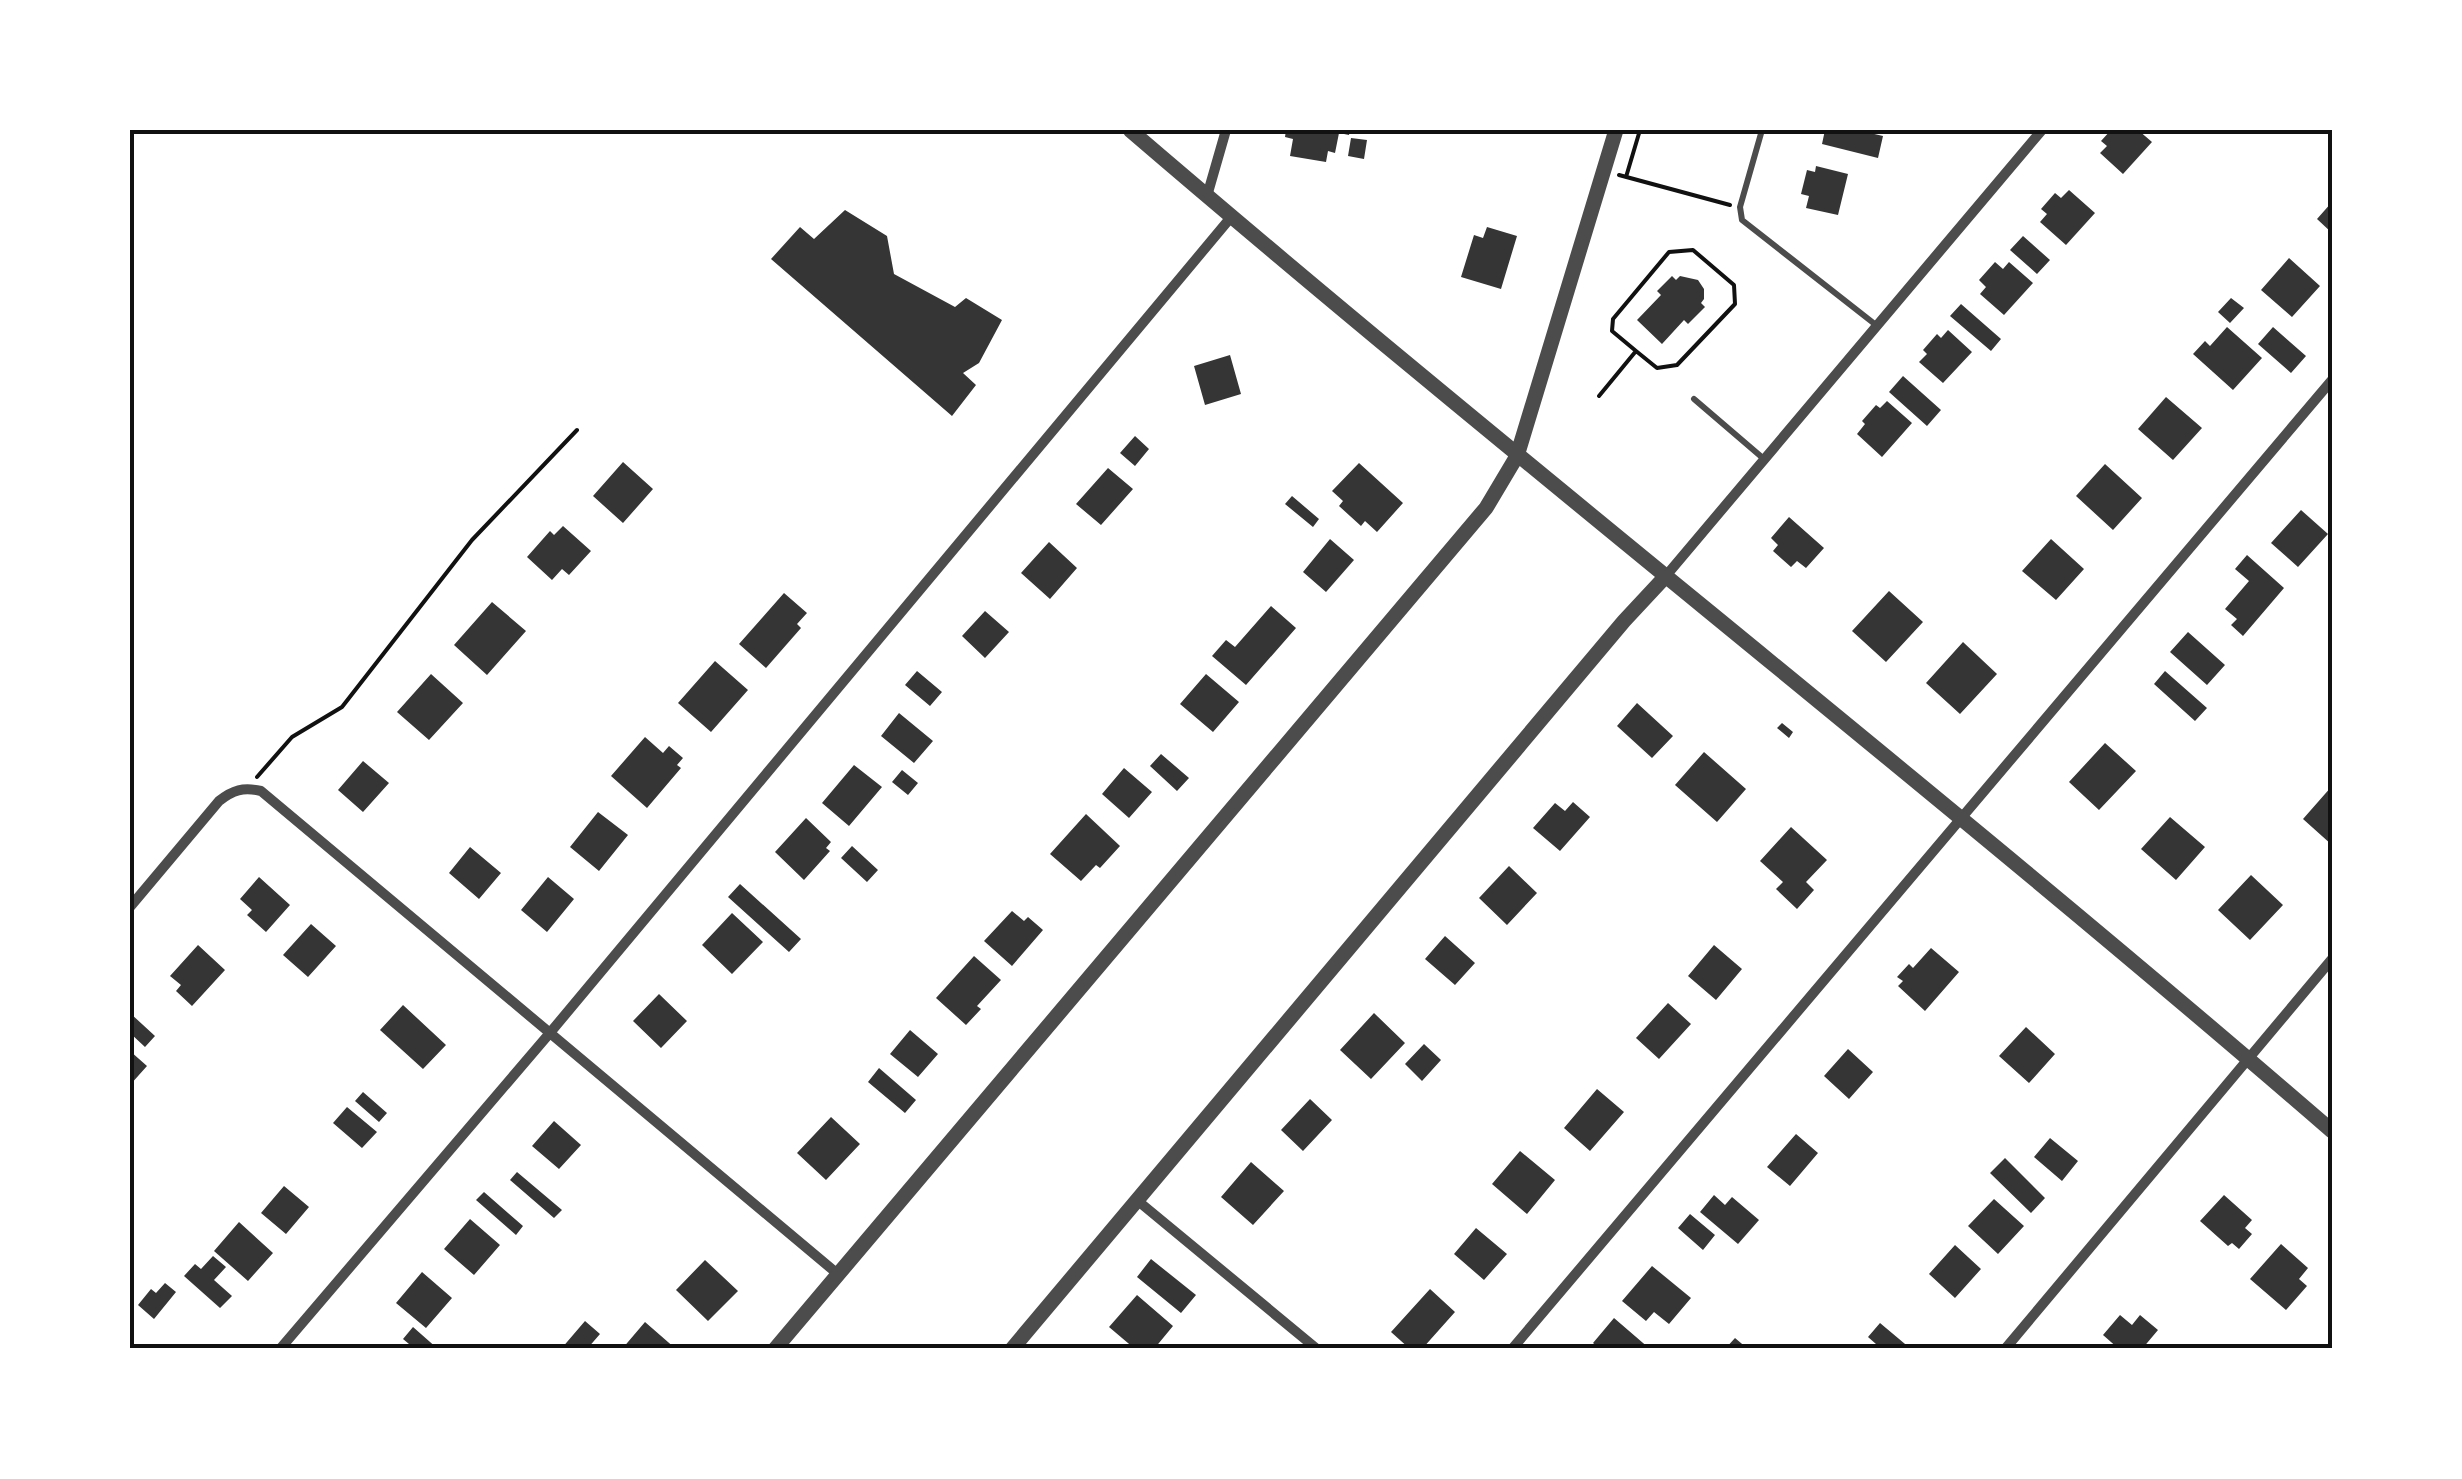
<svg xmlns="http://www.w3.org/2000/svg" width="2462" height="1479" font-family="'Fira Sans',sans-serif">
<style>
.building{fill:#353535}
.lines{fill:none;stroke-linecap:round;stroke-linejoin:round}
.path{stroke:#111;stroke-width:4}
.service{stroke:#4c4c4c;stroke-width:6}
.minor{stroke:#4c4c4c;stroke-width:10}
.tertiary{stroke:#4c4c4c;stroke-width:15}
.neatline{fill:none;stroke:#111;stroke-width:4}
</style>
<rect width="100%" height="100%" fill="#fff"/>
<path class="building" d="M1286,130h64l-1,5 -10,-2 -4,20 -7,-2 -2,11 -36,-6 3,-17 -8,-2z
M1825,130h32l26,6 -5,22 -56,-14z
M2111,130h27l14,12 -29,32 -23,-21 7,-7 -6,-5z
M1351,138l16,2 -3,19 -16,-3z
M1816,166l32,8 -10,41 -32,-7 3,-12 -8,-2 6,-24 8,2z
M2069,190l26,23 -29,32 -26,-23 7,-8 -6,-5 14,-16 6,5z
M2332,202v31l-15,-14z
M845,210l42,26 7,38 61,33 11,-9 36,22 -23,43 -16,10 13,12 -24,31 -181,-157 29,-32 14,12z
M1487,227l30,9 -16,53 -40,-12 13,-42 9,3z
M2023,236l27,24 -13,14 -27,-24z
M2289,258l31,28 -28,31 -31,-27z
M1995,262l8,7 6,-7 24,21 -29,32 -24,-21 6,-7 -7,-7z
M1672,276l4,4 4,-4 18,4 6,9v10l-3,4 4,4 -17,17 -4,-4 -22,24 -25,-24 24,-25 -4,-4z
M2231,298l13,10 -14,15 -12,-11z
M1961,304l40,35 -10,12 -41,-35z
M2227,327l35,31 -29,32 -40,-36 12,-13 5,5z
M2273,327l33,29 -15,17 -33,-29z
M1948,330l24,22 -29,31 -24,-21 8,-8 -4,-4 14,-16 4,4z
M1230,355l11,39 -36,11 -11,-39z
M1903,376l38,34 -14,16 -38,-34z
M2166,397l36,31 -29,32 -35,-31z
M1887,401l25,22 -30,34 -25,-23 8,-10 -3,-3 14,-16 4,3z
M1135,436l14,13 -14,17 -15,-13z
M623,462l30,27 -30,34 -30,-27z
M1359,463l44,40 -26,29 -12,-11 -4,5 -22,-20 4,-5 -11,-10z
M2105,464l37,34 -29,32 -37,-34z
M1108,468l25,21 -32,36 -25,-21z
M1292,496l27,23 -6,8 -28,-23z
M2301,510l27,24 -30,33 -27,-24z
M1789,517l35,31 -18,20 -9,-7 -6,6 -18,-16 5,-6 -7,-7z
M563,526l28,25 -22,24 -7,-6 -10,11 -25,-23 23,-26 4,4z
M1330,539l24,21 -28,32 -23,-20z
M2051,539l33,30 -28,31 -34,-29z
M1049,542l28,26 -27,31 -29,-26z
M2247,555l37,33 -41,48 -12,-11 6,-6 -12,-10 24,-28 -14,-12z
M1889,591l34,31 -37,40 -34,-31z
M784,593l23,20 -10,11 4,4 -35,40 -27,-24z
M492,602l34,29 -39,44 -33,-30z
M1271,606l25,22 -50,57 -34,-29 14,-16 9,7z
M985,611l24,21 -24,26 -23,-22z
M2188,632l37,33 -18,20 -37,-33z
M1963,642l34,32 -37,40 -34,-31z
M715,661l33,29 -37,42 -33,-29z
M917,671l25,21 -12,14 -25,-21z
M2165,671l42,37 -12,13 -41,-37z
M431,674l32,29 -34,37 -32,-28z
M1206,674l33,28 -26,30 -33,-28z
M1637,703l36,33 -21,22 -35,-32z
M899,713l34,28 -19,22 -33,-27z
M1782,723l11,9 -4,6 -12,-10z
M645,737l18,16 6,-7 14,12 -6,7 4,3 -34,40 -36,-32z
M2105,743l31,28 -37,39 -30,-28z
M1704,752l42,37 -29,33 -42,-37z
M1161,754l28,24 -12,13 -27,-25z
M363,761l26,22 -26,29 -25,-22z
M854,765l28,22 -33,39 -27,-23z
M1124,768l28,24 -23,26 -27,-24z
M902,770l16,13 -10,12 -16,-13z
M2332,786v59l-29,-26z
M1573,802l17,15 -30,34 -27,-23 22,-25 10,8z
M598,812l30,23 -29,36 -29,-24z
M1086,814l34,32 -20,22 -4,-3 -15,16 -31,-27z
M2170,817l35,30 -29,33 -35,-31z
M806,818l25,24 -5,6 4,3 -26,29 -29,-28z
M1791,827l36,33 -21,22 8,8 -17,19 -21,-20 7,-7 -23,-21z
M852,846l26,24 -11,12 -26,-24z
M470,847l31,26 -22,26 -30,-26z
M1509,866l28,27 -30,32 -28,-27z
M2251,875l32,30 -33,35 -32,-30z
M259,877l31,28 -24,27 -19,-17 5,-5 -12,-11z
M548,877l26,22 -27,33 -26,-22z
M740,884l61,55 -12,13 -61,-55z
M1012,911l12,10 4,-4 15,13 -31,36 -28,-25z
M732,913l31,29 -31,32 -30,-29z
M311,924l25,22 -28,31 -25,-22z
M1445,936l30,27 -20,22 -30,-26z
M198,945l27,25 -33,36 -16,-15 5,-6 -11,-9z
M1714,945l28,24 -26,31 -28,-24z
M1931,948l28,24 -34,39 -27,-25 5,-5 -6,-4 12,-13 4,4z
M974,956l27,24 -24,26 4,3 -15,16 -30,-27z
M659,994l28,27 -26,27 -28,-27z
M1668,1003l23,21 -32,35 -23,-21z
M403,1005l43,40 -23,24 -43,-39z
M130,1013l25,23 -10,11 -15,-14z
M1374,1013l31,30 -34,36 -31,-29z
M2026,1027l29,27 -26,29 -30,-27z
M910,1030l28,24 -20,23 -28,-23z
M1424,1044l17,16 -19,21 -17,-17z
M1848,1049l25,23 -24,27 -25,-23z
M130,1051l17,15 -17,19z
M879,1068l37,32 -11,13 -37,-31z
M1597,1089l27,23 -34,39 -26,-23z
M363,1092l24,21 -8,9 -24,-21z
M1310,1099l22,21 -29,31 -22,-21z
M347,1107l30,25 -15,16 -29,-25z
M831,1117l29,27 -34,36 -29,-27z
M554,1121l27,24 -22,24 -27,-23z
M1796,1134l22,19 -28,33 -23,-19z
M2050,1138l28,23 -16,20 -28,-24z
M1520,1151l35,29 -28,34 -35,-30z
M2005,1158l40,40 -14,15 -41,-40z
M1251,1162l33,29 -31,34 -32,-28z
M517,1172l45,38 -8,8 -44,-38z
M284,1186l25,21 -23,27 -25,-21z
M484,1192l39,34 -7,9 -40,-35z
M1714,1195l11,10 7,-8 27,23 -21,24 -38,-32z
M2224,1195l28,25 -7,8 7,6 -13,15 -7,-6 -4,3 -28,-25z
M1994,1199l30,27 -26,28 -30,-28z
M1690,1214l25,21 -12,15 -25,-22z
M470,1219l30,26 -26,30 -30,-26z
M239,1222l34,31 -25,28 -34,-30z
M1476,1228l31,26 -23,26 -30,-26z
M2281,1244l27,24 -9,11 8,7 -21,24 -36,-31z
M1955,1245l26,24 -26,29 -26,-24z
M213,1256l13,11 -12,13 18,16 -12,12 -36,-32 11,-12 6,5z
M1151,1259l45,36 -15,18 -44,-36z
M705,1260l33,31 -30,30 -32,-31z
M1652,1266l39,32 -22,26 -15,-12 -8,9 -24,-20z
M422,1272l30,26 -26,30 -30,-25z
M165,1283l11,9 -22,27 -16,-14 13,-16 5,4z
M1430,1289l25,23 -33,37h-12l-19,-17z
M1137,1295l36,31 -19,23h-19l-26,-22z
M2120,1315l12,10 8,-10 18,15 -16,19h-23l-16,-14z
M1614,1318l36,31h-50l-7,-6z
M585,1321l15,13 -13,15h-26z
M645,1322l31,27h-54z
M1880,1323l31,26h-39l4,-5 -8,-7z
M413,1327l25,22h-23l-12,-10z
M1735,1338l13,11h-23z"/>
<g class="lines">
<path class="path" d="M1619,175l111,30
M1626,177l14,-47
M1599,396l37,-45 21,17 20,-3 58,-61 -1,-19 -41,-35 -24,2 -56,67 -1,12 24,20
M257,777l35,-40 50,-30 130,-167 105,-110"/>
<path class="service" d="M1762,130l-22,77 2,13 134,105
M1694,399l70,60"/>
<path class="minor" d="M1207,196l19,-66
M1665,577l377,-447
M130,907l89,-106c14,-11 24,-14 42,-10l578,484
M1138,1201l179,148
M280,1349l269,-315 683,-818
M1512,1349l820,-969
M2005,1349l327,-390"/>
<path class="tertiary" d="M1130,130c396,340 808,660 1202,1001
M775,1349l711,-841 31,-52 99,-326
M1012,1349l612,-728 41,-44"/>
</g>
<rect width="2462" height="1479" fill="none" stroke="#ffffff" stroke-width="265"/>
<rect x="132" y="132" width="2198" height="1214" class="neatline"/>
</svg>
